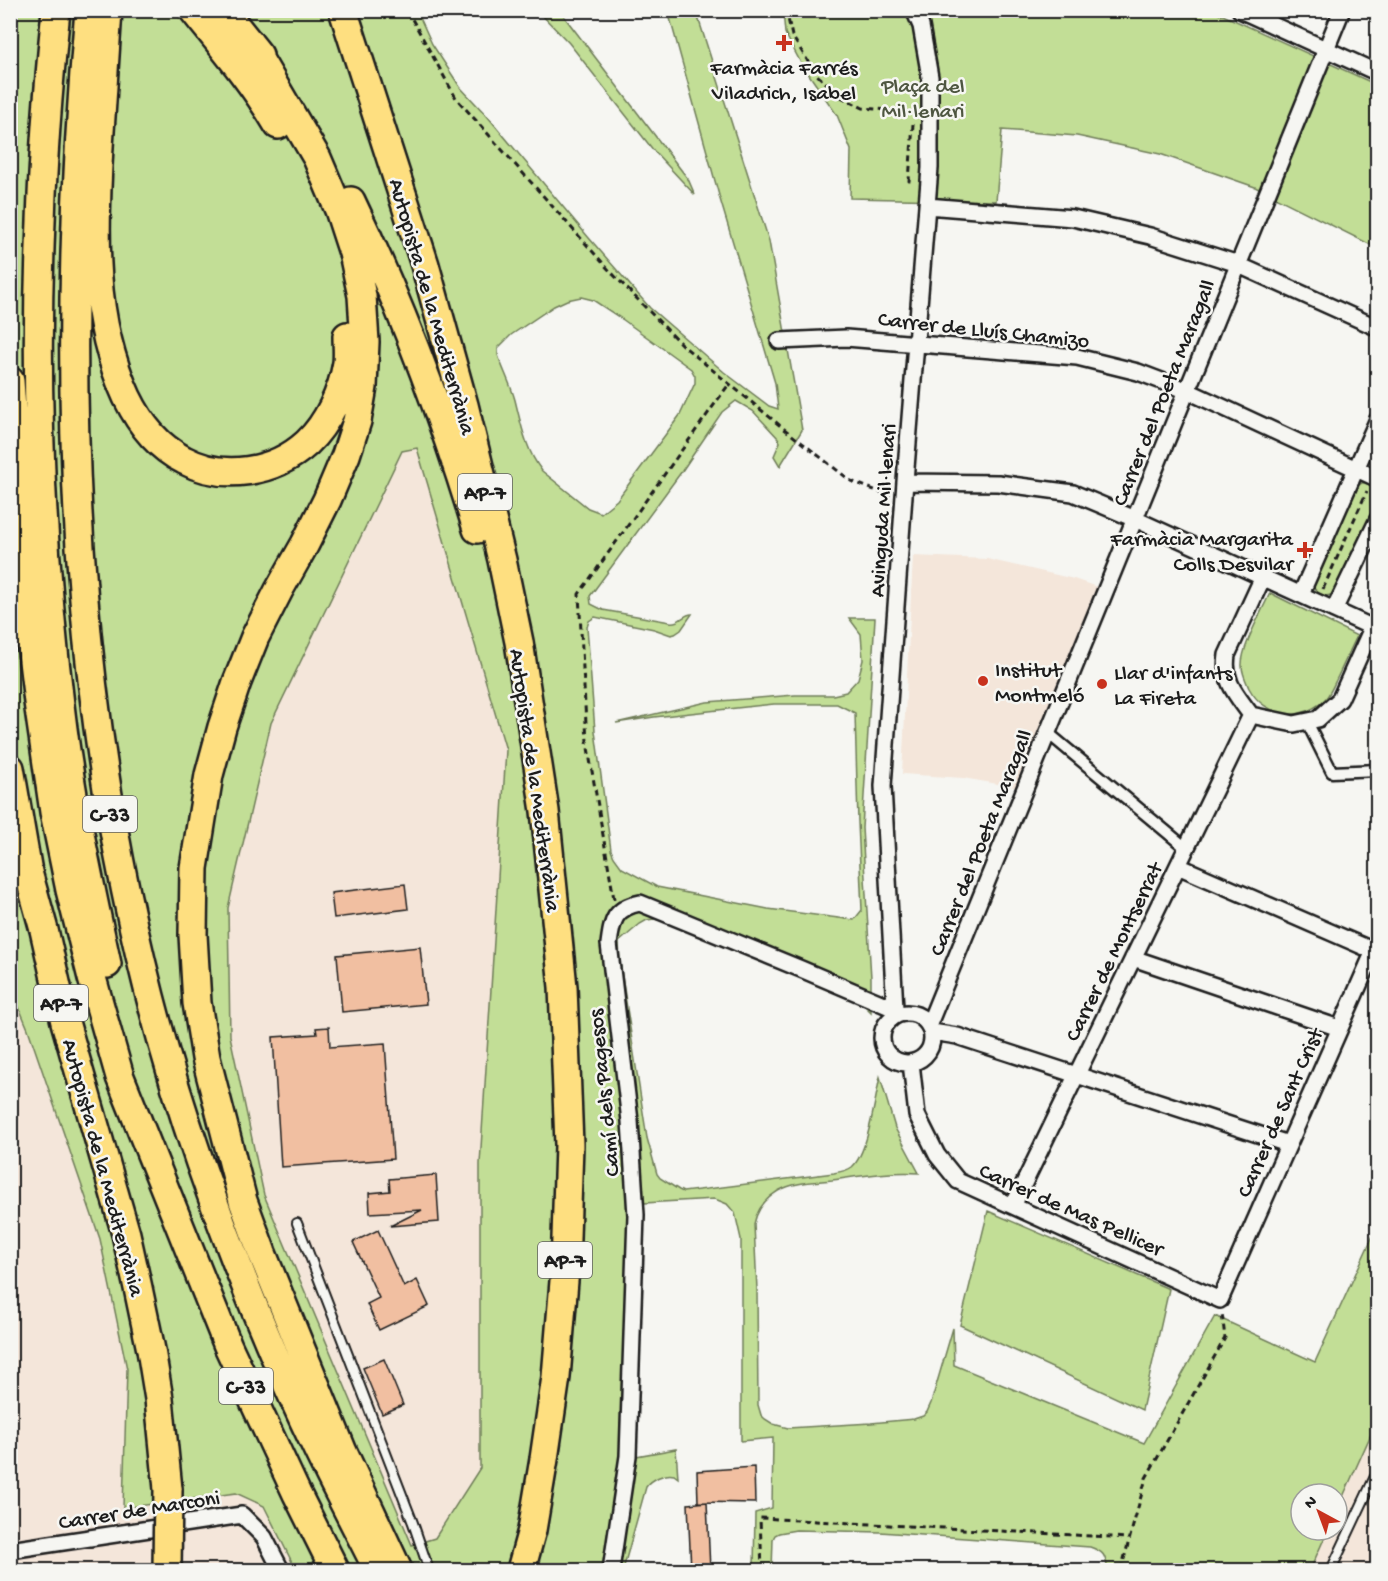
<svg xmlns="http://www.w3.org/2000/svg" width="1388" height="1581" font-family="'Gochi Hand',sans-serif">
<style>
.built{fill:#f4e6da}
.green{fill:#c2de96;stroke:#6f7d59;stroke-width:1.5;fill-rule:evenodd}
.building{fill:#f1bfa1;stroke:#1c1c1c;stroke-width:1.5}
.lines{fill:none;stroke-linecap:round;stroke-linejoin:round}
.service-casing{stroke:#1c1c1c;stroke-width:12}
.pedestrian-casing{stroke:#1c1c1c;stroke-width:15}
.minor-casing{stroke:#1c1c1c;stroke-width:20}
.motorway-casing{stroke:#1c1c1c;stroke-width:32}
.path{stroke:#1c1c1c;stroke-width:3;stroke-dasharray:6 4.5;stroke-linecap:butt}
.service{stroke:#f6f6f2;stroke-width:8}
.pedestrian{stroke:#f6f6f2;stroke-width:10}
.minor{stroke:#f6f6f2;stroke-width:15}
.motorway{stroke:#fedf80;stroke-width:27}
.motorway-bridge-casing{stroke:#1c1c1c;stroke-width:32;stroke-linecap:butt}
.motorway-bridge{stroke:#fedf80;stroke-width:27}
.poi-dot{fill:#c8321e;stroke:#f6f6f2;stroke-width:2}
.labels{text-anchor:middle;stroke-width:5;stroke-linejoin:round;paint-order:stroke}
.shield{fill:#f6f6f2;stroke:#5d5d5c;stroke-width:1.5}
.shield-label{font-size:21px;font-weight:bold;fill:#1c1c1c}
.poi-label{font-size:22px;fill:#1c1c1c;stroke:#f6f6f2;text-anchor:start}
.park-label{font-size:22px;fill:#4e5641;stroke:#f6f6f2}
.street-label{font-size:22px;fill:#1c1c1c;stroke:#f6f6f2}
</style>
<rect width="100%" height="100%" fill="#f6f6f2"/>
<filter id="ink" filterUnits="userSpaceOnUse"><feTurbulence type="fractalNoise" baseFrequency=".0167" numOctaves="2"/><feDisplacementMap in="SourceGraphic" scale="12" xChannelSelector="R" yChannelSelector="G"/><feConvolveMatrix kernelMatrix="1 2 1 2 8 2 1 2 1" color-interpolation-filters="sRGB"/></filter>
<g filter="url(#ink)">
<path class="built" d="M417,448l89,303 -26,413v304l-45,70 -23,7 -148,-350 -34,-159 -2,-128 43,-185 130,-272z
M913,556l74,3 87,20 23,8 -82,200 -52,-9 -61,-4z
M10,988l18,41 72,210 27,130 -4,139 113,-15 28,13 32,64h-285z
M1377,1421v149h-67l18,-40h9v-20z"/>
<path class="green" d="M10,11h407l15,33 28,43 28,30 101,121 61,70 74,64 45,34 9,3 -3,-26 -55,-184 -52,-188h28l73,230 33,189 -22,36 -6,-10 6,-14 -2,-4 -25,-27 -17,-10 -14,11 -40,59 -92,125 1,8 12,6 67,12c10,2 13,-8 22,-8l-11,16 -6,4 -4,1 -17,-6 -59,-12 -6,4 -2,6 8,104 16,119 3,7 8,11 35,19 111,22 86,11 8,-10 -4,-88 -3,-109 -18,-9h-63l-120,13 -38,6 91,-21 88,-7h38l13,-3 12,-13 5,-19 -2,-26 -12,-16h26l-13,210 9,150v34l-9,-9 -87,-40 -101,-40 -20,-4 -7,1 -7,4 -21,18 1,21 27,175 10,36 3,4 19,12 4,2 151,-19c6,-1 13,-2 18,-6 16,-14 23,-68 28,-90l15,51 24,45c-29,-2 -58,3 -87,7 -18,2 -38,2 -54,11 -13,8 -21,18 -24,33l3,66 1,115 3,10 4,4 8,5 15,4 83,-5 43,-4 9,-3 4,-4 4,-9 22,-75 1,37 190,78 71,-127 100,46 62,-135v194l-40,89v-16h-36v36h27l-18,40h-202c-3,-14 -3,-18 -18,-23l-210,-15 -84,-2 -17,3 -4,2 -2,4 -1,31h-18l1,-57 17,-5 1,-70 -32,3v-202l-6,-26 -8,-9 -12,-5 -71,4 -8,253 40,-7 2,29 -4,-3c-10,-2 -22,4 -28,12l-23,83h-327l-32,-64 -28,-13 -113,15 4,-139 -27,-130 -72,-210 -17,-41zM581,297l12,3 29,19 69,50 4,7v7l-15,32 -63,85 -16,13 -13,-5 -46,-37c-16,-20 -21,-47 -27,-71 -4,-15 -12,-30 -17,-45v-7l13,-13 43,-29 13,-6zM417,448l89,302 -26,414v304l-45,70 -23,7 -148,-350 -34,-159 -2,-128 43,-185 131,-272z
M538,11h23l5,8 122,160 7,16 -41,-44 -85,-108z
M783,11h431l163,74v163l-122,-61 -95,-33 -83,-18 -75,-6 -6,71 -146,-3 1,-48 -14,-35 -36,-52 -16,-30z
M1377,439v32c-12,-10 -5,-20 0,-32z
M1368,482l5,2 4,4v17l-38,84c-11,12 -24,7 -27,-8l44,-94 6,-4z
M1270,593l87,43c-7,14 -13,28 -20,42 -3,6 -6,14 -11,20 -23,25 -61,20 -77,-10 -3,-7 -7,-15 -7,-22 -1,-18 20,-55 28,-73z
M988,1211l181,78 -27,121 -182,-85z"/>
<path class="building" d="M405,884l3,25 -74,9 -3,-25z
M420,947l6,57 -84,8 -5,-57z
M329,1027l1,20 55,-4 8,116 -112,8 -8,-130 44,-3 -1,-6z
M436,1175l3,47 -49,4 32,-16 -52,3 -1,-20 21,-2 -1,-12z
M378,1230l26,57 13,-7 12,26 -50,24 -12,-26 12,-6 -26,-56z
M384,1359l19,46 -21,9 -19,-46z
M754,1467l1,36 -57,-1 -1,-31z
M707,1502l3,68h-19l-3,-66z"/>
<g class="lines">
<g class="service-casing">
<path id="service" d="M297,1223l116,300 16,47
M1331,1570l47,-100"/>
</g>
<g class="pedestrian-casing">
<path id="pedestrian" d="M1307,722l25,50 46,-2
M1048,733l138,115"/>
</g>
<g class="minor-casing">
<path id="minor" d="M1240,10l138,63
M927,206l146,12 77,18 82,26 146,66
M779,341l67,-3 231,19 61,15 50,19 190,88
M905,482l93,1 75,10 62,26 243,111
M1263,577l-36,78c-4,27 9,39 24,60l43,9 24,-5 22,-20 32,-71
M1301,594l77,-175
M1334,610l44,-91
M1178,866l196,85
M1133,958l206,70
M882 1038a25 25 0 1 1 50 0a25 25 0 1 1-50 0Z
M900,1014l-5,-5 -12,-223 23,-318 24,-300v-91l-9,-51 -7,-16
M929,1024l413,-1014
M932,1032l25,4 331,108
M911,1063l6,52 20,40 21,26 262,119 158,-358
M1013,1206l238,-491
M10,1550l232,-35 22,22 17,33
M611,1570l17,-114 8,-241 -6,-94 -21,-177c3,-23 5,-36 31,-41l161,66 94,40"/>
</g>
<g class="motorway-casing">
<path id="motorway" d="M56,10c-7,71 -13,141 -15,212 -7,163 0,329 20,491 10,84 28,168 46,251
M89,10c-34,390 -18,780 111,1153 34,99 74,197 120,292 19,39 39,77 58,115
M108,10c-3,46 -6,91 -9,137 -5,84 -8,172 28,250 12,25 31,50 57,63 39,21 90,13 123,-17 21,-20 35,-51 40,-80 1,-9 0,-18 0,-27
M193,10c30,37 61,74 85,115
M223,10l36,45
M343,10l82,255 39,140 38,155 17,82 26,169 18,176 6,158 -4,124 -9,108 -12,82 -12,71 -11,40
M249,42l68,116 22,52 14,43 9,43 3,46 -2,45 -6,34 -11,34 -19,45 -22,44 -26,46 -24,47 -18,45 -15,45 -13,48 -15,93 -1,67 4,68 9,55 37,143 19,52 81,199 55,118
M351,201c51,106 92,216 126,328
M10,381l15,214 13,107 16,110 16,78 22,88 28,99 108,269 69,148 38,76
M10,768l18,104 16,58 21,92 61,212 12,54 13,62 8,49 9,90"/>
</g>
<path class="path" d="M407,10l49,88 154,173 71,73 102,84 68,53 39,15
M786,10l6,26 24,38 25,23 22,11 51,4v3
M913,124l-4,57h5
M1323,589l44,-98
M614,899l-27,-157 -8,-148 150,-210
M762,1570l-2,-52 369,20
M1121,1570l25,-92 79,-140 -3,-25"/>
<use href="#service" class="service"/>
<use href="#pedestrian" class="pedestrian"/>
<use href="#minor" class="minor"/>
<use href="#motorway" class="motorway"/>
<g class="motorway-bridge-casing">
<path id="motorway-bridge" d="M167,1570l1,-81"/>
</g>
<use href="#motorway-bridge" class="motorway-bridge"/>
</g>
</g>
<g class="poi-dot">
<path d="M781 34h6v6h6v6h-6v6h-6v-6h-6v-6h6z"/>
<path d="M1302 541h6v6h6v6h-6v6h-6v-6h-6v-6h6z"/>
<circle cx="983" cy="681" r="6"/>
<circle cx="1102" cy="684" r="6"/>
</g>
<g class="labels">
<g class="shield">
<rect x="458" y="474" width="54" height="36" rx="4.5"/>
<rect x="83" y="796" width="54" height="36" rx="4.5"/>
<rect x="34" y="985" width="54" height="36" rx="4.5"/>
<rect x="538" y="1242" width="54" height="36" rx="4.5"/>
<rect x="219" y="1368" width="54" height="36" rx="4.5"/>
</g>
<g class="shield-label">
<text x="485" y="499">AP-7</text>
<text x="110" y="821">C-33</text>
<text x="61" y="1010">AP-7</text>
<text x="565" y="1267">AP-7</text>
<text x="246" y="1393">C-33</text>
</g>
<g class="poi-label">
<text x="784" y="74" text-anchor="middle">Farmàcia Farrés<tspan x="784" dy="25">Viladrich, Isabel</tspan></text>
<text x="1293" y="545" text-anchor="end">Farmàcia Margarita<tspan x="1293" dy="25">Colls Desvilar</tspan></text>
<text x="995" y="676">Institut<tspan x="995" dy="25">Montmeló</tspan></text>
<text x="1114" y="679">Llar d'infants<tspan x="1114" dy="25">La Fireta</tspan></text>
</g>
<g class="park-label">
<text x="923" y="92">Plaça del<tspan x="923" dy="25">Mil·lenari</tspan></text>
</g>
<g class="street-label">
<text transform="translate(434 306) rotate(74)" y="8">Autopista de la Mediterrània</text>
<text transform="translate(984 328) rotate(6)" y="8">Carrer de Lluís Chamizo</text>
<text transform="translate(1162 392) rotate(-68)" y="8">Carrer del Poeta Maragall</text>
<text transform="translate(881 510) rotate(-86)" y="8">Avinguda Mil·lenari</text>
<text transform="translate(537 780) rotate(82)" y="8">Autopista de la Mediterrània</text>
<text transform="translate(979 842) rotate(-68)" y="8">Carrer del Poeta Maragall</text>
<text transform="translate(1112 951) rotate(-64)" y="8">Carrer de Montserrat</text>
<text transform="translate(602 1093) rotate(-96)" y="8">Camí dels Pagesos</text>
<text transform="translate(1278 1112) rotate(-66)" y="8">Carrer de Sant Crist</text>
<text transform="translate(105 1167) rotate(75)" y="8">Autopista de la Mediterrània</text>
<text transform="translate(1072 1208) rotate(24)" y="8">Carrer de Mas Pellicer</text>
<text transform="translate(139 1508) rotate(-9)" y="8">Carrer de Marconi</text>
</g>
</g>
<rect width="1388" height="1581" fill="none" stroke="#f6f6f2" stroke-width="36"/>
<rect x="18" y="18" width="1352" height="1545" fill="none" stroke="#1c1c1c" stroke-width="2" filter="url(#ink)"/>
<g transform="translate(1319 1512) rotate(319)"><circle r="28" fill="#f6f6f2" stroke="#9f9f9c" stroke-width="1.5"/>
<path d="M0-4.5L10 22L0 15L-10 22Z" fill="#c8321e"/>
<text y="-9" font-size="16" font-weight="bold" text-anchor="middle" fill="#1c1c1c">N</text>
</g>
</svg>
